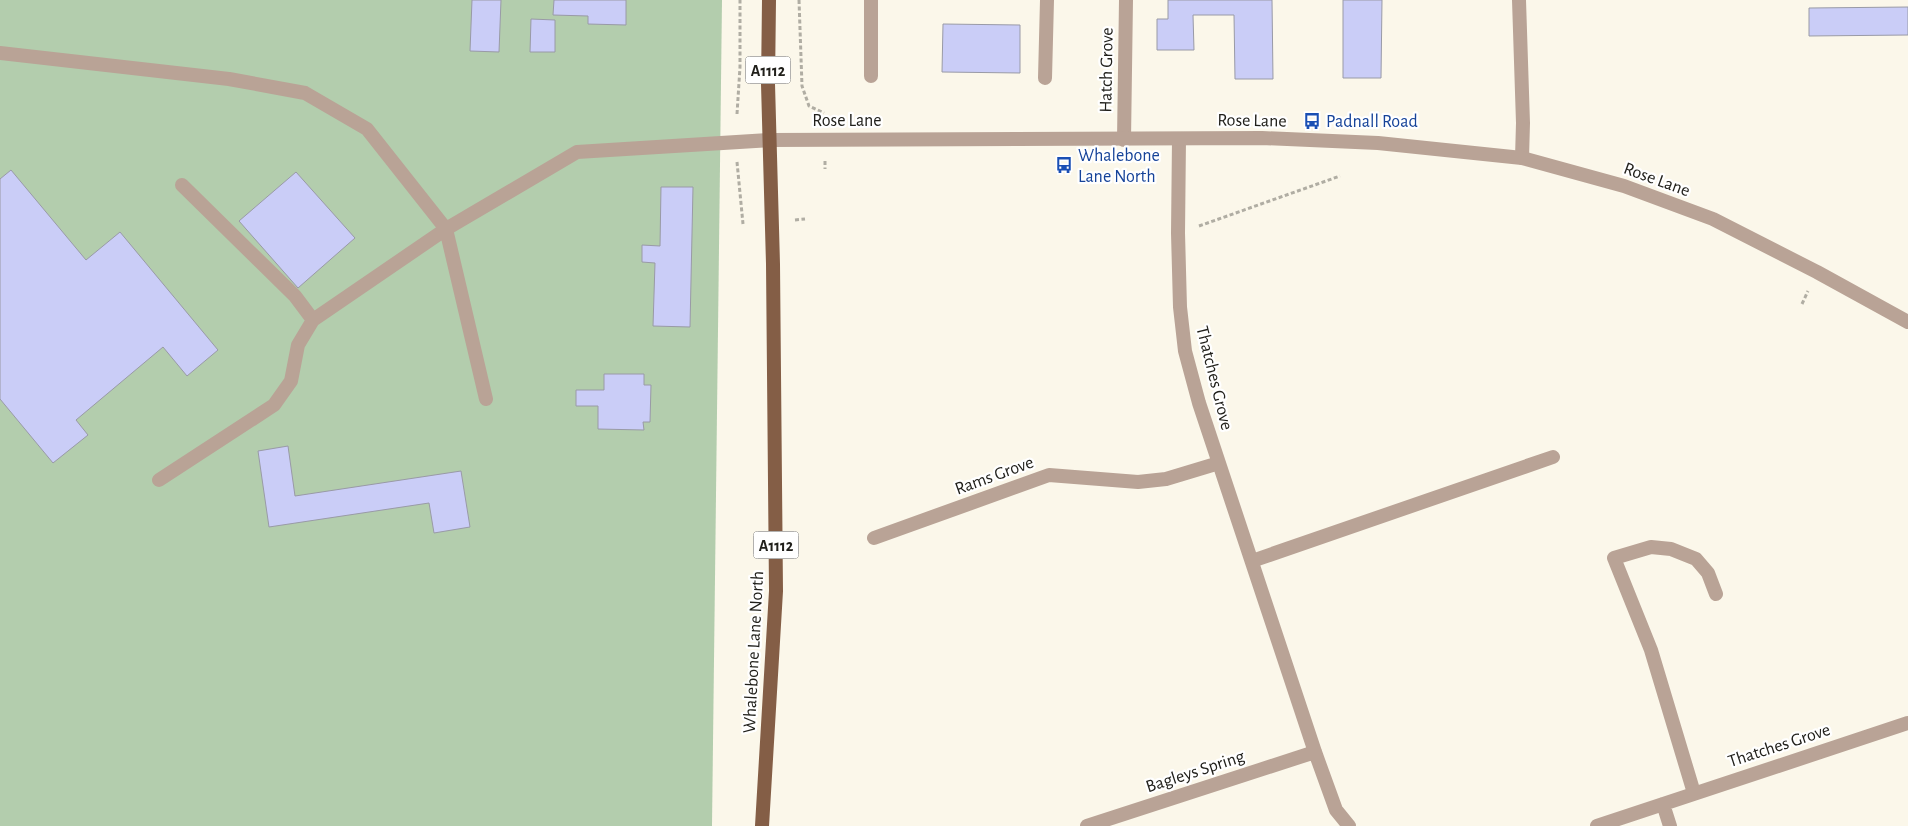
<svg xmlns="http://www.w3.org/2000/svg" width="1908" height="826" font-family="'Alegreya Sans',sans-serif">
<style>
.green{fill:#b3cdad}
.building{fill:#cacdf7;stroke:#999aa6}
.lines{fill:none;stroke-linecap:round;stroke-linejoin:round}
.path{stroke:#b0ada3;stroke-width:3;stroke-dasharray:4 2.5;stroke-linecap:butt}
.service{stroke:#b9a396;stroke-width:14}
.minor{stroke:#b9a396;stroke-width:14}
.tertiary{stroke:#b9a396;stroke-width:14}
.primary{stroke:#845e46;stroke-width:14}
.labels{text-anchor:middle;stroke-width:4.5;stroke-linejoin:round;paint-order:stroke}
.shield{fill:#fff;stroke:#64635f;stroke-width:1}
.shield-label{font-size:16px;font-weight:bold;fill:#21201b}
.street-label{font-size:18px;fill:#21201b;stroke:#fff}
.transit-label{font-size:18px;fill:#164399;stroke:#fff;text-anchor:start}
</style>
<rect width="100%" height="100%" fill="#fbf7ea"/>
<path class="green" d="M0,0h722l-10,826h-712z"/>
<path class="building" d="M472,0h29l-2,52 -29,-1z
M554,0h72v25l-38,-1v-8l-35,-1z
M1168,0h104l1,79h-38l-1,-64h-41l1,35h-37v-31h11z
M1343,0h39l-1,78h-38z
M1908,7v28l-99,1v-28z
M531,19l24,1v32h-25z
M943,24l77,1v48l-78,-1z
M11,170l75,90 34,-28 98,118 -31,26 -24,-29 -87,73 12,15 -35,28 -53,-64v-220z
M296,172l59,66 -57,50 -59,-67z
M661,187h32l-3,140 -37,-1 2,-63 -13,-1v-17l18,1z
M604,374h40v11h7l-1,37h-7l1,8 -46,-1v-23h-22v-16h28z
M288,446l7,50 166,-25 9,56 -36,6 -5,-30 -160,24 -11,-76z"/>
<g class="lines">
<path class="path" d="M799,0l3,86 7,20 15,7
M737,114l3,-47v-67
M825,161v8
M737,162l6,62
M795,220l10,-1
M1199,226l141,-50
M1802,304l6,-13"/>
<path class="service" d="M0,53l229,26 76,14 62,36 79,100 40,170
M182,185l113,111 18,24
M159,480l115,-75 17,-24 7,-36 15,-25 133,-91 131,-77 193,-12
M1694,793l-43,-143 -37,-92 37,-11 20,2 25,10 12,14 8,21"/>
<path class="minor" d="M1519,0l4,123 -1,35
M871,76v-76
M1045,78l2,-78
M1179,139l-1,94 2,74 5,44 14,52 116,349 21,58 13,16
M1124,140l2,-140
M874,538l175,-63 89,7 28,-3 53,-16
M1252,561l301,-104
M1663,804l7,22
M1087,826l228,-74
M1597,826l311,-103"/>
<path class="tertiary" d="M770,140l492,-2 116,5 144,15 102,28 89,33 104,53 91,50"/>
<path class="primary" d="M762,826l14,-235 -3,-327 -5,-180 1,-84"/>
</g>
<defs>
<g id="bus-bare" transform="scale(1.35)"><path d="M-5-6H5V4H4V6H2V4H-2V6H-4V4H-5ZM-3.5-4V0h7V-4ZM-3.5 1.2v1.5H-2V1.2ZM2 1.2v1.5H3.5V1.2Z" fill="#1a4fb4" stroke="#fff" stroke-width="2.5" paint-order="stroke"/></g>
</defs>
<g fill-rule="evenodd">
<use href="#bus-bare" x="1312" y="121"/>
<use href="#bus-bare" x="1064" y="165"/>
</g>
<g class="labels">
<g class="shield">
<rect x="745.5" y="56.5" width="45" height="27" rx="4"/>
<rect x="753.5" y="531.5" width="45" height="27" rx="4"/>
</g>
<g class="shield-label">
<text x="768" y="76">A1112</text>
<text x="776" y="551">A1112</text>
</g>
<g class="street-label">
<text transform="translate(1106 70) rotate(-89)" y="6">Hatch Grove</text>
<text x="847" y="126">Rose Lane</text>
<text transform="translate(1252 120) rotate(1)" y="6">Rose Lane</text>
<text transform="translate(1657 179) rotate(20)" y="6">Rose Lane</text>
<text transform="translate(1215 378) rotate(76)" y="6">Thatches Grove</text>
<text transform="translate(994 475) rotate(-20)" y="6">Rams Grove</text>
<text transform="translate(753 652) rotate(-87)" y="6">Whalebone Lane North</text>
<text transform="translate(1779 745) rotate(-18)" y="6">Thatches Grove</text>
<text transform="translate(1195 771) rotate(-18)" y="6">Bagleys Spring</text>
</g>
<g class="transit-label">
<text x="1326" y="127">Padnall Road</text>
<text x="1078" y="161">Whalebone<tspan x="1078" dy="21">Lane North</tspan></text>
</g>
</g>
</svg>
